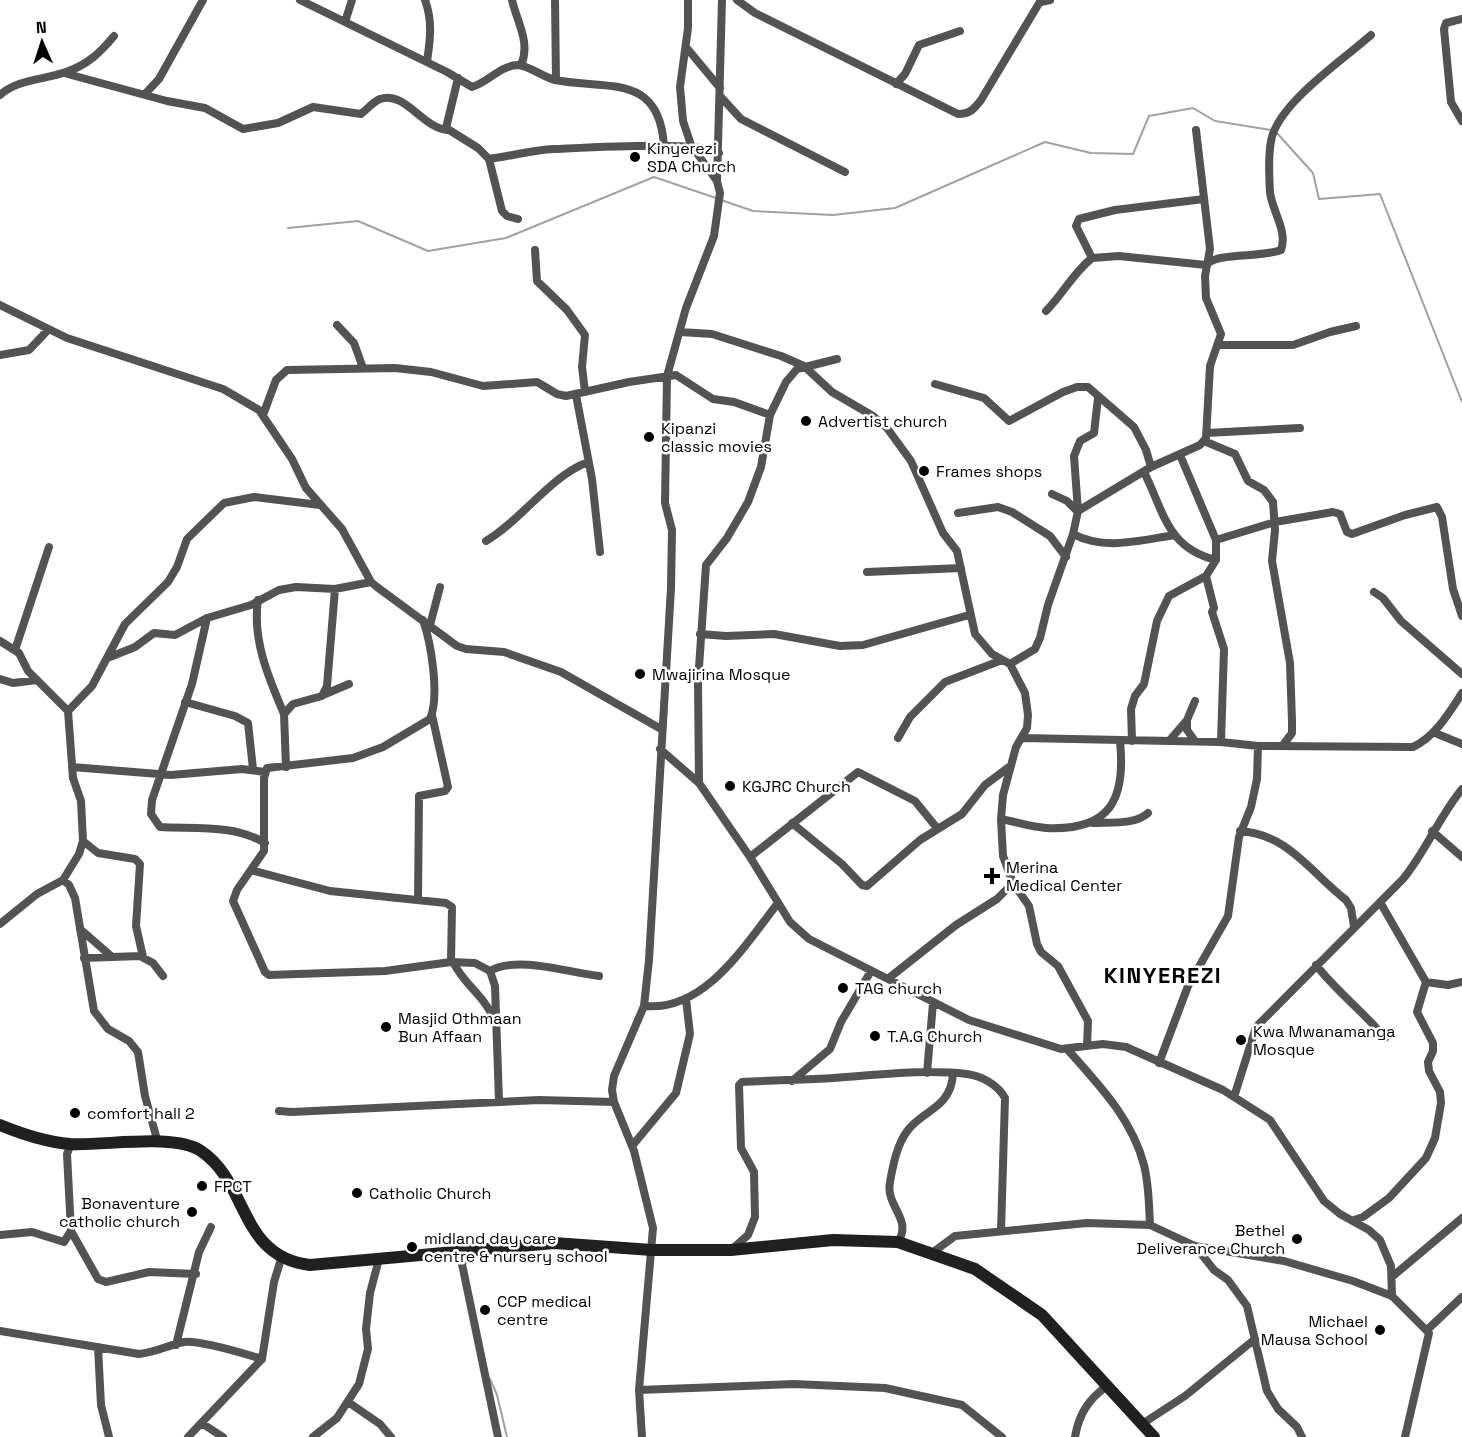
<svg xmlns="http://www.w3.org/2000/svg" width="1462" height="1437" font-family="'Space Grotesk',sans-serif">
<style>
.lines{fill:none;stroke-linecap:round;stroke-linejoin:round}
.stream{stroke:#a1a1a1;stroke-width:2}
.street{stroke:#535353;stroke-width:8}
.secondary{stroke:#202020;stroke-width:12}
.poi-dot{fill:#000;stroke:#fff;stroke-width:2}
.labels{text-anchor:middle;stroke-width:5;stroke-linejoin:round;paint-order:stroke}
.poi-label{font-size:16px;fill:#000;stroke:#fff;text-anchor:start}
.district-label{font-size:22px;font-weight:bold;letter-spacing:1.5px;fill:#000;stroke:#fff}
</style>
<rect width="100%" height="100%" fill="#fff"/>
<g class="lines">
<path class="stream" d="M1276,132l37,41 6,26 61,-5 82,208
M721,200l32,11 80,4 62,-7 150,-66 46,11 42,1 16,-38 44,-8 22,13 56,9
M288,228l70,-7 70,30 78,-13 148,-61 62,21
M490,1379l7,16 10,42"/>
<path class="street" d="M300,0l147,72 25,15c15,-4 28,-21 45,-22 11,0 26,12 38,15 51,10 105,-8 109,67
M425,0c8,22 5,40 2,62
M512,0c5,22 19,43 9,65
M555,0l1,80
M737,0l18,13 203,101c12,0 16,-5 23,-14l60,-100
M1041,2l9,-2
M1462,19l-16,4 -2,6 7,73 11,19
M345,22l7,-22
M686,47l34,41
M64,73l103,28 38,7 38,21 35,-6 35,-16 48,7c6,-5 12,-12 19,-15 24,-9 43,29 67,31
M458,78l-12,50 32,20 11,11 13,52 5,5 11,3
M896,84l9,-10 14,-29 41,-14
M145,94l14,-15 44,-79
M0,95c18,-16 44,-15 66,-23 21,-7 34,-19 48,-36
M720,96l21,23 104,53
M489,159c22,-3 43,-9 65,-10 25,-1 152,-9 165,4
M717,181l5,-181
M535,250l2,31 30,29 18,25 -3,32 3,25
M1092,258l-16,-32 3,-7 36,-9 89,-11
M0,305l67,33 156,51 36,21 33,49 14,29 36,41 29,53 6,5 80,59 9,3 38,3 57,20 100,57
M1046,311c17,-17 27,-38 46,-53l27,-2 87,9c10,-13 55,-7 75,-15 7,-19 -9,-39 -11,-58 -1,-16 -2,-35 1,-51 6,-37 72,-81 100,-106
M337,325l17,18 9,25
M680,332l32,2 69,22 23,10 28,26 41,24 14,12 24,33 32,72 14,18 18,83 17,20 18,10 15,29 3,22 -1,13 -11,19 -13,48 -2,24 2,37 10,27 16,23 8,38 4,8 17,14 30,55 -1,25
M1219,345h74l37,-13 26,-6
M0,355l29,-5 18,-19
M935,384l49,14 25,23 54,-29 14,-5h11l46,40 12,23 5,17
M576,395l16,84 8,73
M263,415l13,-35 11,-10 108,-2 36,4 52,14 54,-4 20,12 9,2 63,-14 47,-7 37,24 21,3 36,13
M1207,433l93,-5
M1204,441l31,13 13,27 16,9 9,12 2,28 -3,31 18,102 2,58v12l-9,12
M1144,472c20,40 23,76 72,88
M1052,494l15,7 11,11
M1078,511l-4,-55 6,-15 14,-8 4,-35
M958,513l40,-6 14,5 38,24 16,21
M1073,534c32,17 68,6 102,1
M1216,540l59,-18 58,-10 7,2 7,18 5,2 53,-19 32,-8 5,10 11,72 9,27
M486,541c37,-22 63,-64 102,-79
M867,572l94,-4
M1206,576l8,32 -2,4 12,37 -3,93
M1374,592l9,6 18,23 61,53
M258,600c-6,40 11,79 26,114
M207,618l-15,66 -40,116 -1,14 9,13c35,2 74,-3 105,16
M423,620c8,23 17,76 7,99l-47,28 -30,11 -86,10 -3,10v73l-27,39 -4,11 32,71 4,3 116,-4 66,-9 24,1 15,8 5,15 4,115
M430,625l10,-38
M700,634l26,2 48,-2 66,12 23,-1 106,-30
M0,641l19,12 9,18 40,40
M15,650l34,-103
M110,657l25,-10 19,-14 21,2 32,-17 44,-13 28,-15 17,-3 39,2 36,-7
M1010,664l25,-15 5,-11 8,-33 25,-71 5,-23 73,-44 49,-22 6,-7 4,-72 11,-32 -15,-36 -1,-22 5,-27 -14,-119
M0,679l13,4 24,-3
M323,695l26,-11
M185,702l50,14 13,7 5,46
M1187,721v9l8,11
M1435,733l27,11
M898,738l12,-21 35,-35 57,-22
M1023,738l198,4 37,4 155,1c22,-10 36,-34 49,-54
M1132,741l-1,-32 4,-13 9,-12 13,-63 12,-25 37,-20 10,-16v-20l-36,-85
M1169,741l18,-21 8,-19
M660,749l39,34 51,74 40,65 19,17 160,81 92,29 42,-5 23,3 97,43 47,30 54,81 16,13 29,16 11,10 11,26 1,30
M72,767l99,8 71,-6 23,3
M286,767l-2,-53 9,-10 29,-8 5,-10 8,-97
M699,783l-1,-101 8,-117 21,-27 21,-36 13,-35 9,-52 16,-33 11,-13 40,-10
M1001,819c15,3 30,8 45,9 64,3 80,-28 74,-87
M792,823l50,41 20,21 5,1 53,-46 42,-26 23,-29 24,-18
M1093,823c18,-1 42,2 55,-10
M1240,831c48,3 71,42 106,69l5,8 3,19
M1432,831l30,26
M83,841l15,12 37,6 5,5 -4,62 7,31
M750,857l108,-85 57,29 22,27
M251,870l79,21 116,12 6,4 -1,55
M63,880l6,5 6,13 19,113 14,18 21,12 9,11 7,44 13,47
M418,899l1,-103 26,-5 3,-4 -16,-72
M0,924l37,-30 26,-14 16,-26 4,-13 -2,-40 -8,-23 -5,-67 24,-25 33,-62 43,-42 9,-15 10,-28 37,-36 30,-6 66,8
M80,929l31,27
M84,958l56,-2 13,7 10,13
M453,962c12,24 30,32 41,57
M1316,965c21,27 48,47 69,73
M490,971c27,-16 80,2 109,5
M889,978l67,-53 41,-26 16,-16
M1426,982l22,3 14,-3
M644,1006c61,6 101,-61 134,-103
M1068,1050c31,35 64,69 76,115 5,20 5,41 6,60
M1159,1063l29,-77 40,-70 11,-79 12,-30 6,-28 1,-33
M927,1073l6,-70
M792,1081l38,-32 11,-27 30,-51
M1234,1097l22,-70 147,-148c23,-28 36,-62 59,-90
M279,1111l13,1 247,-12 75,2
M71,1144l-4,10 4,77 27,48 8,3 43,-10 47,2
M632,1146l44,-53 14,-59 -4,-35
M1354,1220l9,-3 26,-19 37,-40 9,-20 6,-35 -1,-11 -11,-21 -1,-9 5,-11v-8l-16,-31 9,-30 -46,-80
M0,1235l32,-3 32,10 7,-11
M898,1242c15,-23 -13,-36 -8,-60 3,-17 7,-38 18,-52 15,-20 43,-22 45,-56
M1195,1246l19,24 14,10 19,26 20,85 11,18 19,18 5,10
M468,1250l-6,14 36,173
M731,1250l17,-15 7,-18 -1,-45 -13,-24 -2,-63 3,-3c31,-2 61,-2 92,-4 44,-3 89,-9 133,-4 15,2 31,11 38,24l-4,133
M932,1253l23,-17 132,-13 63,2 45,21 89,15 69,20 39,15 37,37 -24,104
M1393,1276l69,-58
M1427,1330l35,-33
M0,1331l139,23c19,-2 29,-9 45,-12 17,-2 61,12 78,17
M176,1345l23,-93 12,-25
M98,1347l3,58 8,32
M639,1390l155,-6 91,4 77,17 40,32
M348,1402l32,22 11,13
M203,1424l20,13
M1142,1424l43,-28 70,-57
M188,1437l74,-78 12,-77 7,-23
M313,1437l24,-19 22,-34 9,-35 -2,-20 4,-36 9,-34
M642,1437l-3,-47 14,-162 -19,-77 -20,-49 -2,-12 2,-14 30,-70 5,-46 22,-372 1,-58 -7,-27 2,-127 19,-68 28,-72 6,-43 -3,-12 -26,-36 -8,-24 -3,-34 8,-59v-28
M1075,1437c4,-24 14,-38 33,-52"/>
<path class="secondary" d="M0,1125c22,9 46,17 70,19 35,2 104,-11 131,7 48,32 38,106 109,114l244,-22 98,7h79l102,-10 65,2 77,27 67,46 112,122"/>
</g>
<g class="poi-dot">
<circle cx="635" cy="157" r="6"/>
<circle cx="806" cy="421" r="6"/>
<circle cx="649" cy="437" r="6"/>
<circle cx="924" cy="471" r="6"/>
<circle cx="640" cy="674" r="6"/>
<circle cx="730" cy="786" r="6"/>
<path d="M989 867h6v6h6v6h-6v6h-6v-6h-6v-6h6z"/>
<circle cx="843" cy="988" r="6"/>
<circle cx="386" cy="1027" r="6"/>
<circle cx="875" cy="1036" r="6"/>
<circle cx="1241" cy="1040" r="6"/>
<circle cx="75" cy="1113" r="6"/>
<circle cx="202" cy="1186" r="6"/>
<circle cx="357" cy="1193" r="6"/>
<circle cx="192" cy="1212" r="6"/>
<circle cx="1297" cy="1239" r="6"/>
<circle cx="412" cy="1247" r="6"/>
<circle cx="485" cy="1310" r="6"/>
<circle cx="1380" cy="1330" r="6"/>
</g>
<g class="labels">
<g class="poi-label">
<text x="647" y="154">Kinyerezi<tspan x="647" dy="18">SDA Church</tspan></text>
<text x="818" y="427">Advertist church</text>
<text x="661" y="434">Kipanzi<tspan x="661" dy="18">classic movies</tspan></text>
<text x="936" y="477">Frames shops</text>
<text x="652" y="680">Mwajirina Mosque</text>
<text x="742" y="792">KGJRC Church</text>
<text x="1006" y="873">Merina<tspan x="1006" dy="18">Medical Center</tspan></text>
<text x="855" y="994">TAG church</text>
<text x="398" y="1024">Masjid Othmaan<tspan x="398" dy="18">Bun Affaan</tspan></text>
<text x="1253" y="1037">Kwa Mwanamanga<tspan x="1253" dy="18">Mosque</tspan></text>
<text x="887" y="1042">T.A.G Church</text>
<text x="87" y="1119">comfort hall 2</text>
<text x="214" y="1192">FPCT</text>
<text x="369" y="1199">Catholic Church</text>
<text x="180" y="1209" text-anchor="end">Bonaventure<tspan x="180" dy="18">catholic church</tspan></text>
<text x="1285" y="1236" text-anchor="end">Bethel<tspan x="1285" dy="18">Deliverance Church</tspan></text>
<text x="424" y="1244">midland day care<tspan x="424" dy="18">centre &amp; nursery school</tspan></text>
<text x="497" y="1307">CCP medical<tspan x="497" dy="18">centre</tspan></text>
<text x="1368" y="1327" text-anchor="end">Michael<tspan x="1368" dy="18">Mausa School</tspan></text>
</g>
<g class="district-label">
<text x="1163" y="983">KINYEREZI</text>
</g>
</g>
<g transform="translate(42 42) rotate(357)" stroke="#ffffff" stroke-width="4.5" paint-order="stroke">
<path d="M0-4.5L10 22L0 15L-10 22Z" fill="#000000"/>
<text y="-9" font-size="16" font-weight="bold" text-anchor="middle" fill="#000000">N</text>
</g>
</svg>
